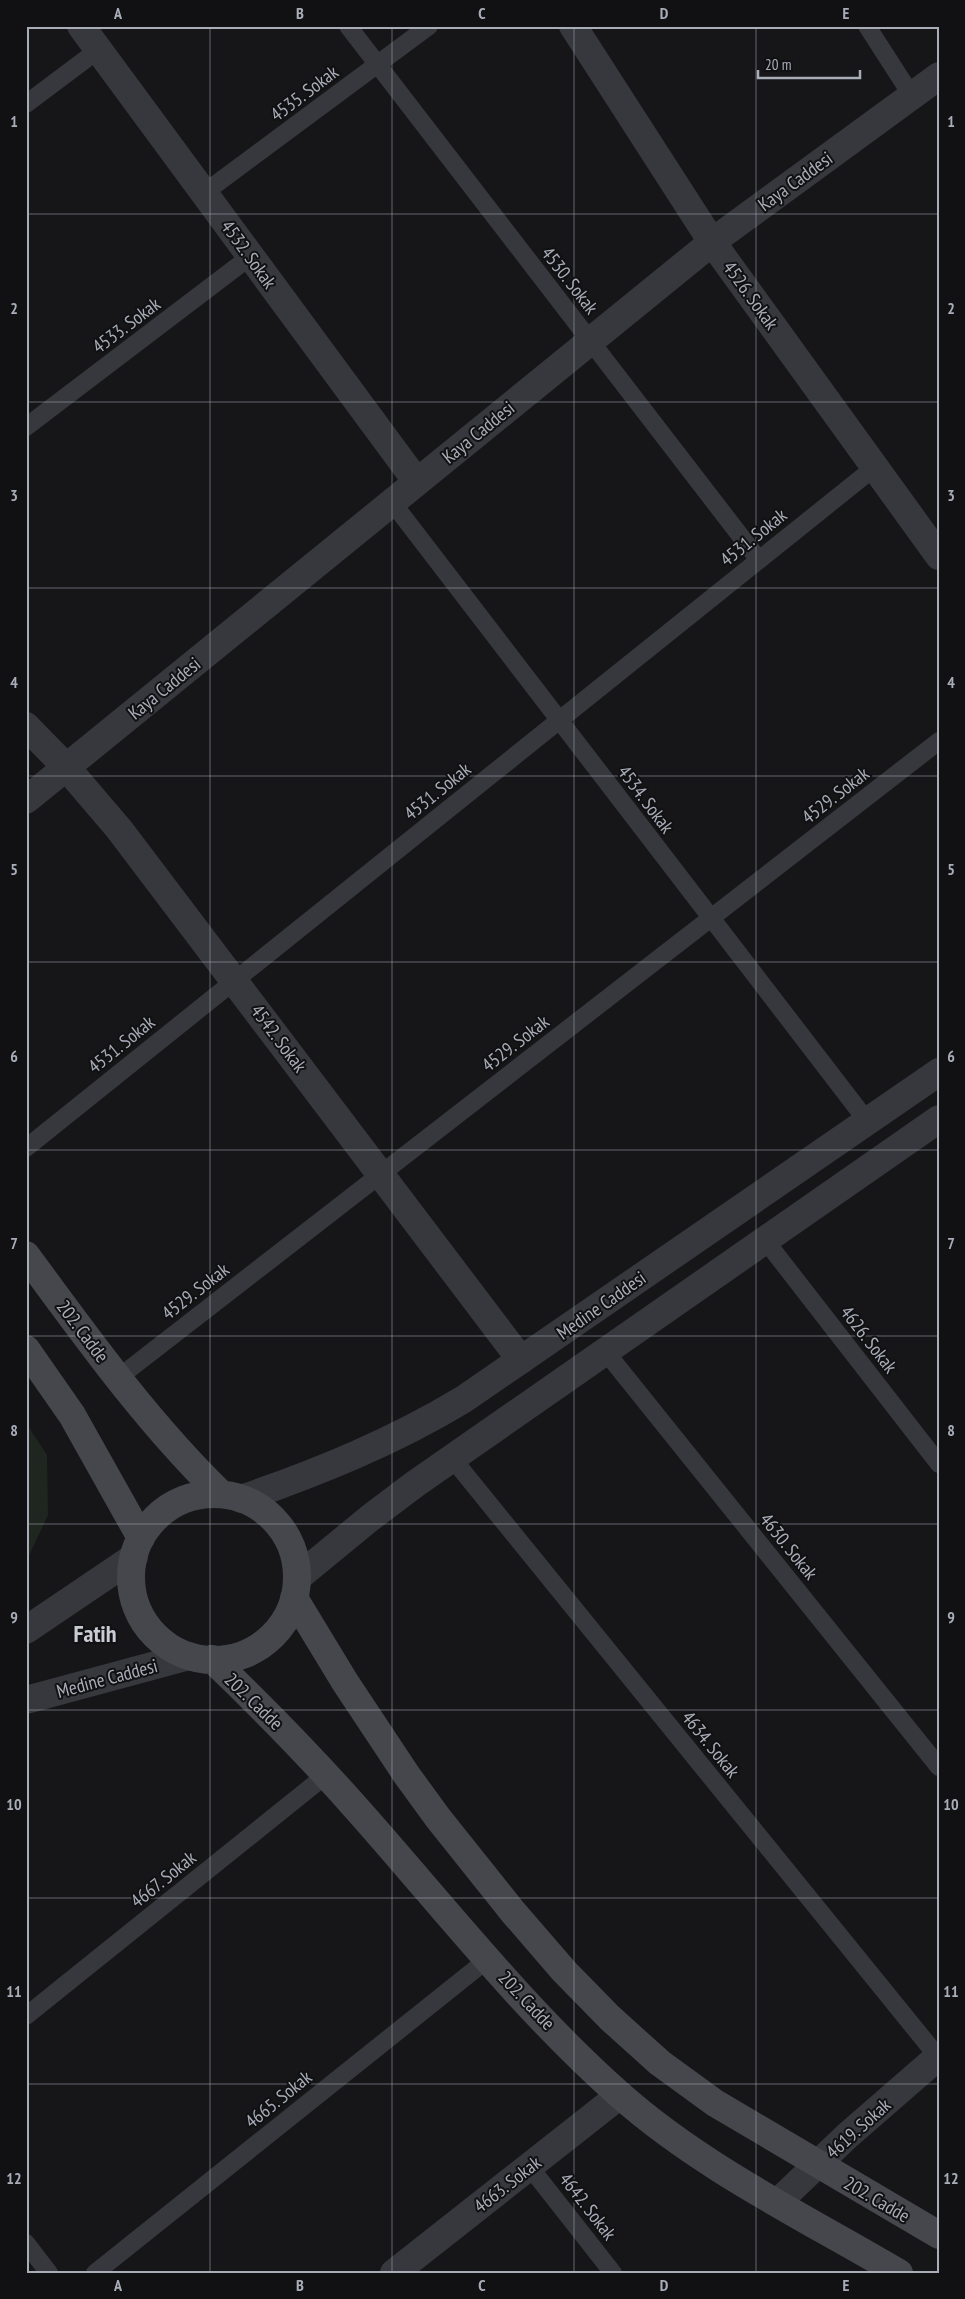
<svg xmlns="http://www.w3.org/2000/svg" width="965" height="2299" font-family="'PT Sans Narrow',sans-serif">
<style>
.green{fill:#1e261f}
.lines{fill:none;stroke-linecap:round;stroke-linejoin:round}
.service{stroke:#37383d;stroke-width:18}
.minor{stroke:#37383d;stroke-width:28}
.tertiary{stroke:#37383d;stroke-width:28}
.secondary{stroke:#45474d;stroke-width:28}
.grid{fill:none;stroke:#a8adb8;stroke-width:1;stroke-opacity:0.55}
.labels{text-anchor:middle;stroke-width:4;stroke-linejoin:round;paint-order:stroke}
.street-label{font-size:19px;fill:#a8adb8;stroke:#111113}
.district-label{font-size:24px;font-weight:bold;fill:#c9ccd4;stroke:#111113}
.neatline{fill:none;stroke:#a8adb8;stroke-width:2}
.grid-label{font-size:16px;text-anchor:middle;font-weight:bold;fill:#a8adb8}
</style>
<rect width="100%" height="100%" fill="#161618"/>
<path class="green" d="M26,1423l21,32 1,60 -22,47z"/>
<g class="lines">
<path class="service" d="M348,26l411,534
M867,26l45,70
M26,104l72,-54
M204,193l225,-167
M26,427l225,-171
M392,502l475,619
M26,1148l849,-681
M765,1240l174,224
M605,1351l334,416
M118,1378l821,-637
M452,1458l486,599
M26,2016l300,-241
M529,2166l84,107
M26,2243l23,30
M95,2273l393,-314"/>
<path class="minor" d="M81,26l336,456
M573,26l139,216 227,314
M26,726l40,41 53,62 402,531
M26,800l690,-561 223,-163
M778,2202l69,-66 92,-80
M394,2273l226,-178"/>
<path class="tertiary" d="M241,1499c78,-27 152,-57 223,-100l475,-327
M297,1578l73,-60 45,-34 524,-365
M26,1630l108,-73
M26,1700l163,-44"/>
<path class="secondary" d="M26,1255c61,83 121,167 195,239
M26,1349l46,66 69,123
M131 1577a83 83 0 1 1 166 0a83 83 0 1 1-166 0Z
M294,1598l51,84 61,92 32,44 75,94 51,59 46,47 50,45 55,40 224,132
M212,1659c53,51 104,103 152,158 83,94 162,195 256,278 81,72 186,123 279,178"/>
</g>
<path class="grid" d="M210,26v2247M392,26v2247M574,26v2247M756,26v2247M26,214h913M26,402h913M26,588h913M26,776h913M26,962h913M26,1150h913M26,1336h913M26,1524h913M26,1710h913M26,1898h913M26,2084h913"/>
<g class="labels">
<g class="street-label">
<text transform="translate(304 93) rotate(-37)" y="7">4535. Sokak</text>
<text transform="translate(795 181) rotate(-36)" y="7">Kaya Caddesi</text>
<text transform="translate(249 254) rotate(54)" y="7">4532. Sokak</text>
<text transform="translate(570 280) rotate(52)" y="7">4530. Sokak</text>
<text transform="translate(751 295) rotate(54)" y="7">4526. Sokak</text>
<text transform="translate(126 325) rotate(-37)" y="7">4533. Sokak</text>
<text transform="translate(478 432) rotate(-39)" y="7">Kaya Caddesi</text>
<text transform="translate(753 537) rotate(-39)" y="7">4531. Sokak</text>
<text transform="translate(164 688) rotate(-39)" y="7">Kaya Caddesi</text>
<text transform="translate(437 791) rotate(-39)" y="7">4531. Sokak</text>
<text transform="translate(835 795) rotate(-38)" y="7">4529. Sokak</text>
<text transform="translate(646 799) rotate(53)" y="7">4534. Sokak</text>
<text transform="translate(279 1038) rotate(53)" y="7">4542. Sokak</text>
<text transform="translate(515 1043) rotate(-38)" y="7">4529. Sokak</text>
<text transform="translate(121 1044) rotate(-39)" y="7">4531. Sokak</text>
<text transform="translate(195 1291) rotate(-38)" y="7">4529. Sokak</text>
<text transform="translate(601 1305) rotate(-35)" y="7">Medine Caddesi</text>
<text transform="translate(83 1331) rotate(53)" y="7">202. Cadde</text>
<text transform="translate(869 1339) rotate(52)" y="7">4626. Sokak</text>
<text transform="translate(789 1546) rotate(51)" y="7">4630. Sokak</text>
<text transform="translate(107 1678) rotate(-15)" y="7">Medine Caddesi</text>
<text transform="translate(254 1701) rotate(44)" y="7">202. Cadde</text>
<text transform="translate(711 1744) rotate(51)" y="7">4634. Sokak</text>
<text transform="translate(163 1879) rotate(-39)" y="7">4667. Sokak</text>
<text transform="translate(527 2000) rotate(47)" y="7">202. Cadde</text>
<text transform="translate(278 2099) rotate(-39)" y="7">4665. Sokak</text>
<text transform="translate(858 2128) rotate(-42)" y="7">4619. Sokak</text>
<text transform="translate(507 2184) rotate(-38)" y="7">4663. Sokak</text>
<text transform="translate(877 2199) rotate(30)" y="7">202. Cadde</text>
<text transform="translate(588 2206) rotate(52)" y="7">4642. Sokak</text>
</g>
<g class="district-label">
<text x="95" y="1642">Fatih</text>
</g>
</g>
<rect width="965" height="2299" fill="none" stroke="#111113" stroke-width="55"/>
<path d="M758 70v8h102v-8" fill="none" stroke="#a8adb8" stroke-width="2.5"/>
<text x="765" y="70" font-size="15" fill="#a8adb8" stroke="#111113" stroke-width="4" paint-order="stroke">20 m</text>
<rect x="28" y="28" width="910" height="2244" class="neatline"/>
<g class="grid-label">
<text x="118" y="19">A</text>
<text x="300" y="19">B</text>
<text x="482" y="19">C</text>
<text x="664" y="19">D</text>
<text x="846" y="19">E</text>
<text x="14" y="127">1</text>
<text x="951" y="127">1</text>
<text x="14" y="314">2</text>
<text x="951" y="314">2</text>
<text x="14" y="501">3</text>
<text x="951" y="501">3</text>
<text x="14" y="688">4</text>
<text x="951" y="688">4</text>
<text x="14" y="875">5</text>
<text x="951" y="875">5</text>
<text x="14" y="1062">6</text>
<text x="951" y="1062">6</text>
<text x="14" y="1249">7</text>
<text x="951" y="1249">7</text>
<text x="14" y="1436">8</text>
<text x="951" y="1436">8</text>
<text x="14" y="1623">9</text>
<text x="951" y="1623">9</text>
<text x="14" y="1810">10</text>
<text x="951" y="1810">10</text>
<text x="14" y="1997">11</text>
<text x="951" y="1997">11</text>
<text x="14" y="2184">12</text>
<text x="951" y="2184">12</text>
<text x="118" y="2291">A</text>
<text x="300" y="2291">B</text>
<text x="482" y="2291">C</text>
<text x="664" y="2291">D</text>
<text x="846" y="2291">E</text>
</g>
</svg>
